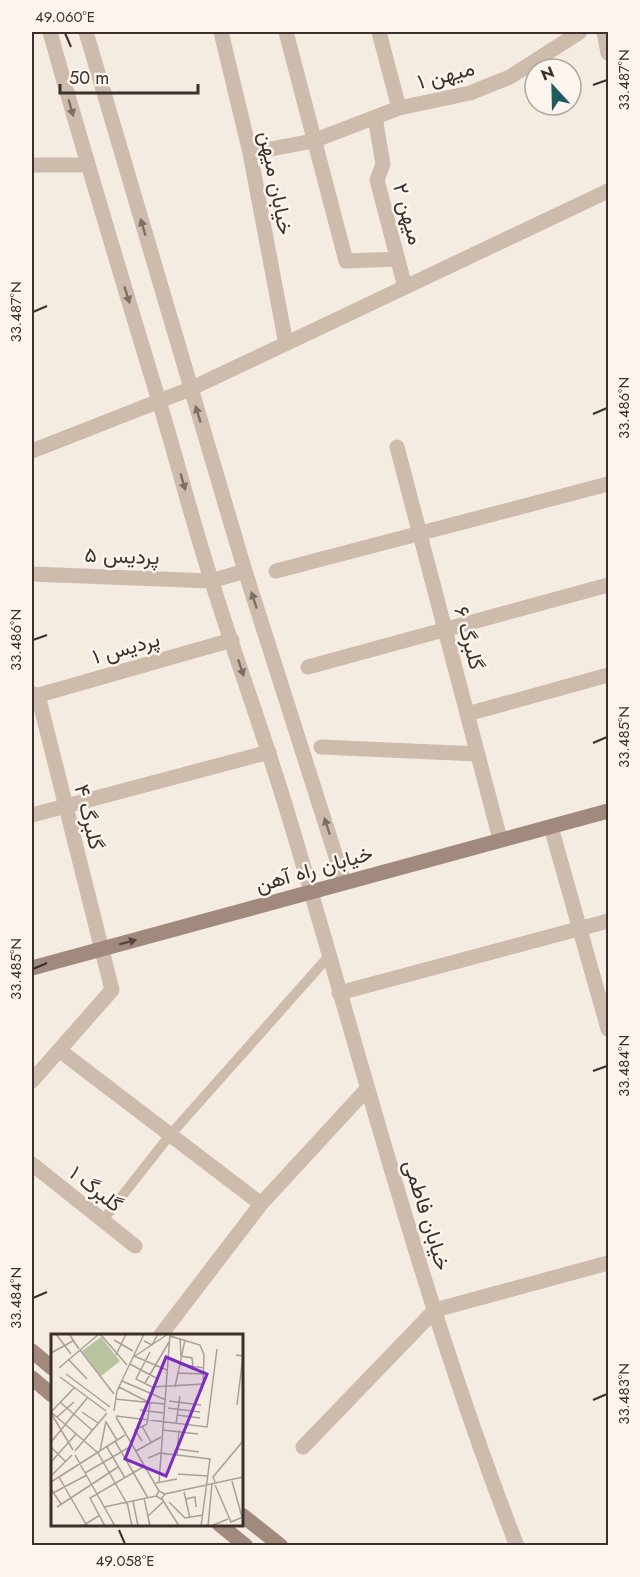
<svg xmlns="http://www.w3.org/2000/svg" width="640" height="1577" font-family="Jost,Vazirmatn,sans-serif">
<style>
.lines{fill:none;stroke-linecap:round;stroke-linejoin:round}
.lane{stroke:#cdbbac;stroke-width:10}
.street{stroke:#cdbbac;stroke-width:15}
.secondary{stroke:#a18a7d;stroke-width:15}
.oneway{fill:#7d6f65}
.oneway2{fill:#544640}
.ticks{fill:none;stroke:#3b302b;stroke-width:2}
.labels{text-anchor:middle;stroke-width:5;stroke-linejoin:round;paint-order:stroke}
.street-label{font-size:21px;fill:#3b302b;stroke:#fbf5ee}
.inset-road{fill:none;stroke:#aaa098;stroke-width:1.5}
.view{fill:#7b2cbf;fill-opacity:0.15;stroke:#7b2cbf;stroke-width:3}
.inset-edge{fill:none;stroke:#3b302b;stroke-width:3}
.neatline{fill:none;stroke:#3b302b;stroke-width:2}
.ticks-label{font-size:15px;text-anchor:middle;fill:#3b302b}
</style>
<rect width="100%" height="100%" fill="#f4ebe1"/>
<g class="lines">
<path class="lane" d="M103,1220l67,-85 159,-179"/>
<path class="street" d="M50,32c34,122 71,244 108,366 19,61 34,123 54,184 25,81 55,160 79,242 72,241 134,486 226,722
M86,32l159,539 99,311
M221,32l29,121 36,191
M286,32l60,229 52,-2
M379,32l20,76
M604,32l4,21
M375,117l8,47 -6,16 28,107
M250,153l63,-12 86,-33 71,-15 40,-16 70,-45
M32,165h55
M397,447l103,392
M32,451l158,-62 418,-198
M276,571l332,-87
M32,574l179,7 34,-10
M308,667l300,-82
M32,694l6,1 74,295 -80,91
M32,697l200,-57
M467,714l141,-39
M321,747l157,7
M32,815l237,-63
M551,827l57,202
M339,993l269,-72
M59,1050l202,154
M32,1164l103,82
M160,1336l101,-132 105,-114
M303,1447l132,-137 173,-47"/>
<path class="secondary" d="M32,968l576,-157
M32,1351l20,17
M32,1378l20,17
M242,1515l39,31
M219,1524l27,22"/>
</g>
<defs><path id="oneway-solid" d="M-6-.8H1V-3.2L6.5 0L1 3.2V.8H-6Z" transform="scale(1.5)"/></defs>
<g class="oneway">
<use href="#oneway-solid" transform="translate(71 108) rotate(74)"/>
<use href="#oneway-solid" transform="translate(143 227) rotate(-106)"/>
<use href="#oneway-solid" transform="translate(127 295) rotate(73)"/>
<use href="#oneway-solid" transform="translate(198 414) rotate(-107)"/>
<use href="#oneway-solid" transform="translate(183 482) rotate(74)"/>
<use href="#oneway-solid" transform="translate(254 600) rotate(-108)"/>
<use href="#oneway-solid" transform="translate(241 668) rotate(71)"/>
<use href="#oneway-solid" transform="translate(327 826) rotate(-108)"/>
</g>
<use class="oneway2" href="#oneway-solid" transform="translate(128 942) rotate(-15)"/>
<path class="ticks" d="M65,33l6,14M593,85l14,-5M33,312l14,-6M593,414l14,-6M33,640l14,-5M593,743l14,-6M33,969l14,-6M593,1071l14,-5M33,1298l14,-6M593,1400l14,-6M119,1530l6,14"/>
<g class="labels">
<g class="street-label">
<text transform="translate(446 75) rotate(-15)" y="7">میهن ۱</text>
<text transform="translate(276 183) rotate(79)" y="7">خیابان میهن</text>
<text transform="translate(408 214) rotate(75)" y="7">میهن ۲</text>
<text transform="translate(122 556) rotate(2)" y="7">پردیس ۵</text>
<text transform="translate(469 638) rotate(75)" y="7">گلبرگ ۶</text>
<text transform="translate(126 648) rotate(-16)" y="7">پردیس ۱</text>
<text transform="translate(89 817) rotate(76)" y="7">گلبرگ ۴</text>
<text transform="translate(314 869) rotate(-16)" y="7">خیابان راه آهن</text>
<text transform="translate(96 1189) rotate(38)" y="7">گلبرگ ۱</text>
<text transform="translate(427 1215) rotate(73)" y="7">خیابان فاطمی</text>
</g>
</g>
<g transform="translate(51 1334)">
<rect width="192" height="192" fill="#f4ebe1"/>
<path d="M50,3l19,24 -19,15 -19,-25z" fill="#b8c4a0"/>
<path class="inset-road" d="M5,0l15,20M18,0l10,15M50,1l26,30M129,4l1,18 11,2 1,9M63,6l19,11M93,7l8,4 6,-11M29,16l34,44M99,18l-14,27 16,8 51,-3 1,-29 -4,-10 -30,-9M0,19l22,-12M65,21l10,-21M185,21l7,1 -6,49M83,22l33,14M84,22l33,-22M17,25l19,20M79,30l26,14M128,30l25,4M8,34l40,-34M127,39l26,1M15,40l44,33M9,43l46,34M71,47l44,19M94,49l24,-41M68,53l31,16 -3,21 -12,6 7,11M124,53l10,-47M64,65l49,5M118,67l32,4M9,68l32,28M117,74l32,4M89,76l24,3M63,77l3,-20 27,-57M0,78l47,41 28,49M0,78l24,-25M31,78l16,11M0,79l22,37M126,81l23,3M65,82l91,11 10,-78M6,83l17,-15M65,83l43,74M55,88l11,18M125,90l4,-28M91,92l9,16M111,96l36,4M64,107l33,57M0,108l37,-45M0,113l15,15M56,113l18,31M126,115l22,3M24,117l32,-38M49,117l6,-30M85,117l25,-14M24,121l40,71M126,121l2,-25M97,124l12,-5 50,6 -9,67M0,128l25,-28M34,139l43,-25M127,140l30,2M0,142l21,-21M8,143l28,49M181,147l10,36M0,148l74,-47M108,148l11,-148M164,148l-2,-5 30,-36M105,149l21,-4M164,151l16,37 12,-5M0,155l10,15M133,158l6,26M0,160l36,-19M114,160l-6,-3 -3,5 5,3 4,-5 78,-17M93,164l6,28M111,165l17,27M135,165l9,-2 1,10M82,167l5,25M76,168l5,24M118,168l16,16 18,-3M6,173l61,-40M53,173l52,-11M97,182l16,-15M33,191l16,-10M54,192l-15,-28 53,-31M157,192l4,-42M160,192l17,-7"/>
<path class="view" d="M115,23l41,17 -41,102 -41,-17z"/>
<rect width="192" height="192" class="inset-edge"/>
</g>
<rect width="640" height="1577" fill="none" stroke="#fbf5ee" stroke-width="66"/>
<g transform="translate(553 87) rotate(338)"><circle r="28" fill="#fbf5ee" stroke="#aea6a0" stroke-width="1.5"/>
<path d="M0-4.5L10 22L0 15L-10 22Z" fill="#1f5a5e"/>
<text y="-9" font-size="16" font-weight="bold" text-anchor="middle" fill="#3b302b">N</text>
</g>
<path d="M60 84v9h138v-9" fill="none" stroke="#3b302b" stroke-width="3"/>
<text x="69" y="84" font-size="18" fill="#3b302b" stroke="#fbf5ee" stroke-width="4.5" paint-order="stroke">50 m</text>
<rect x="33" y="33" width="574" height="1511" class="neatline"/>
<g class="ticks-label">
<text x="65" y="22">49.060°E</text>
<text transform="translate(624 80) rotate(-90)" y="5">33.487°N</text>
<text transform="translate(16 312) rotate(-90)" y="5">33.487°N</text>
<text transform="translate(624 408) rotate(-90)" y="5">33.486°N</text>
<text transform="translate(16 640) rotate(-90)" y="5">33.486°N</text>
<text transform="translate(624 737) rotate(-90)" y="5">33.485°N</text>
<text transform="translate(16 969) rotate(-90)" y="5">33.485°N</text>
<text transform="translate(624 1066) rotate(-90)" y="5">33.484°N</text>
<text transform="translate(16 1298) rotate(-90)" y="5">33.484°N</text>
<text transform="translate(624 1394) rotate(-90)" y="5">33.483°N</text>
<text x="125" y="1566">49.058°E</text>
</g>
</svg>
